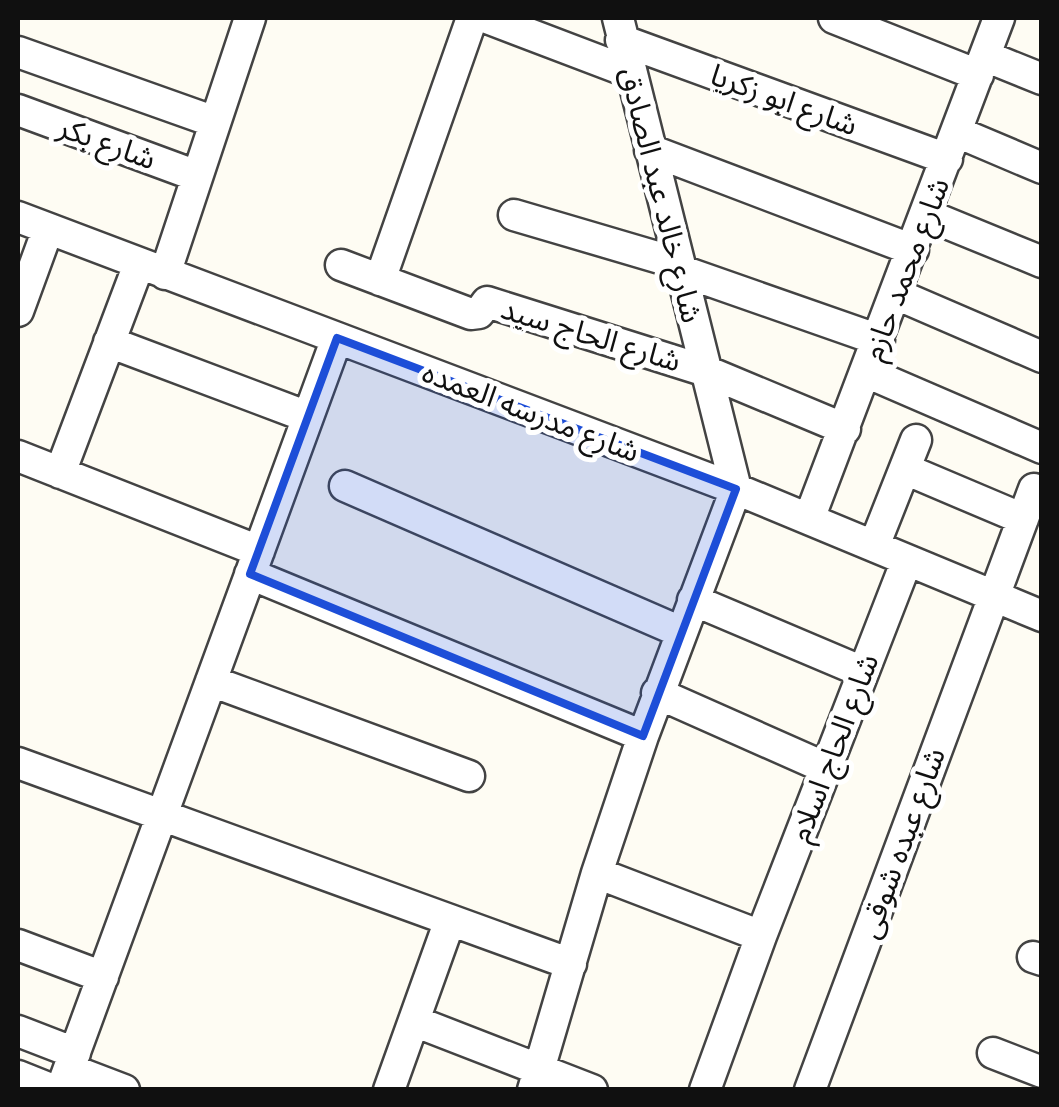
<svg xmlns="http://www.w3.org/2000/svg" width="1059" height="1107" font-family="'Times New Roman','Noto Sans Arabic',serif">
<style>
.lines{fill:none;stroke-linecap:round;stroke-linejoin:round}
.minor-casing{stroke:#434343;stroke-width:35}
.minor{stroke:#fff;stroke-width:30}
.marked{fill:#1d4ed8;fill-opacity:0.2;stroke:#1d4ed8;stroke-width:8;stroke-linejoin:round}
.labels{text-anchor:middle;stroke-width:10;stroke-linejoin:round;paint-order:stroke}
.street-label{font-size:30px;fill:#101010;stroke:#fff}
</style>
<rect width="100%" height="100%" fill="#fefcf3"/>
<g class="lines">
<g class="minor-casing">
<path id="minor" d="M487,18l142,54
M834,18l144,57
M621,40l326,119
M18,52l197,70
M985,56l57,23
M18,110l179,66
M957,132l85,36
M650,150l263,100
M514,215l163,48
M927,215l115,47
M18,217l718,272 306,127
M341,265l130,49 8,-1 8,-11 219,69 139,58
M679,270l200,70
M165,274l85,-256
M380,280l92,-262
M896,294l146,63
M18,311l30,-82
M109,342l199,75
M866,372l176,76
M18,456l241,95
M905,469l118,50
M60,473l79,-209
M345,486l336,146
M809,519l190,-501
M874,546l42,-106
M250,574l393,162
M693,600l170,72
M211,681l258,95
M657,693l169,75
M18,763l553,201
M597,873l164,63
M18,945l85,32
M1033,957l9,3
M414,1021l178,69
M18,1031l57,22
M993,1053l49,19
M69,1069l55,21
M18,1076l35,14
M61,1090l276,-752
M389,1090l61,-170
M533,1090l64,-217 46,-137 93,-247 -118,-471
M705,1090l56,-154 146,-376
M810,1090l224,-601"/>
</g>
<use href="#minor" class="minor"/>
</g>
<path class="marked" d="M337,338l399,151 -93,247 -393,-162z"/>
<g class="labels">
<g class="street-label">
<text transform="translate(784 100) rotate(20)" y="10">شارع ابو زكريا</text>
<text transform="translate(107 143) rotate(20)" y="10">شارع بكر</text>
<text transform="translate(661 195) rotate(76)" y="10">شارع خالد عبد الصادق</text>
<text transform="translate(906 269) rotate(-69)" y="10">شارع محمد حازم</text>
<text transform="translate(591 335) rotate(17)" y="10">شارع الحاج سيد</text>
<text transform="translate(531 412) rotate(21)" y="10">شارع مدرسه العمده</text>
<text transform="translate(834 748) rotate(-69)" y="10">شارع الحاج اسلام</text>
<text transform="translate(902 843) rotate(-70)" y="10">شارع عبده شوقى</text>
</g>
</g>
<rect width="1059" height="1107" fill="none" stroke="#101010" stroke-width="40"/>
</svg>
